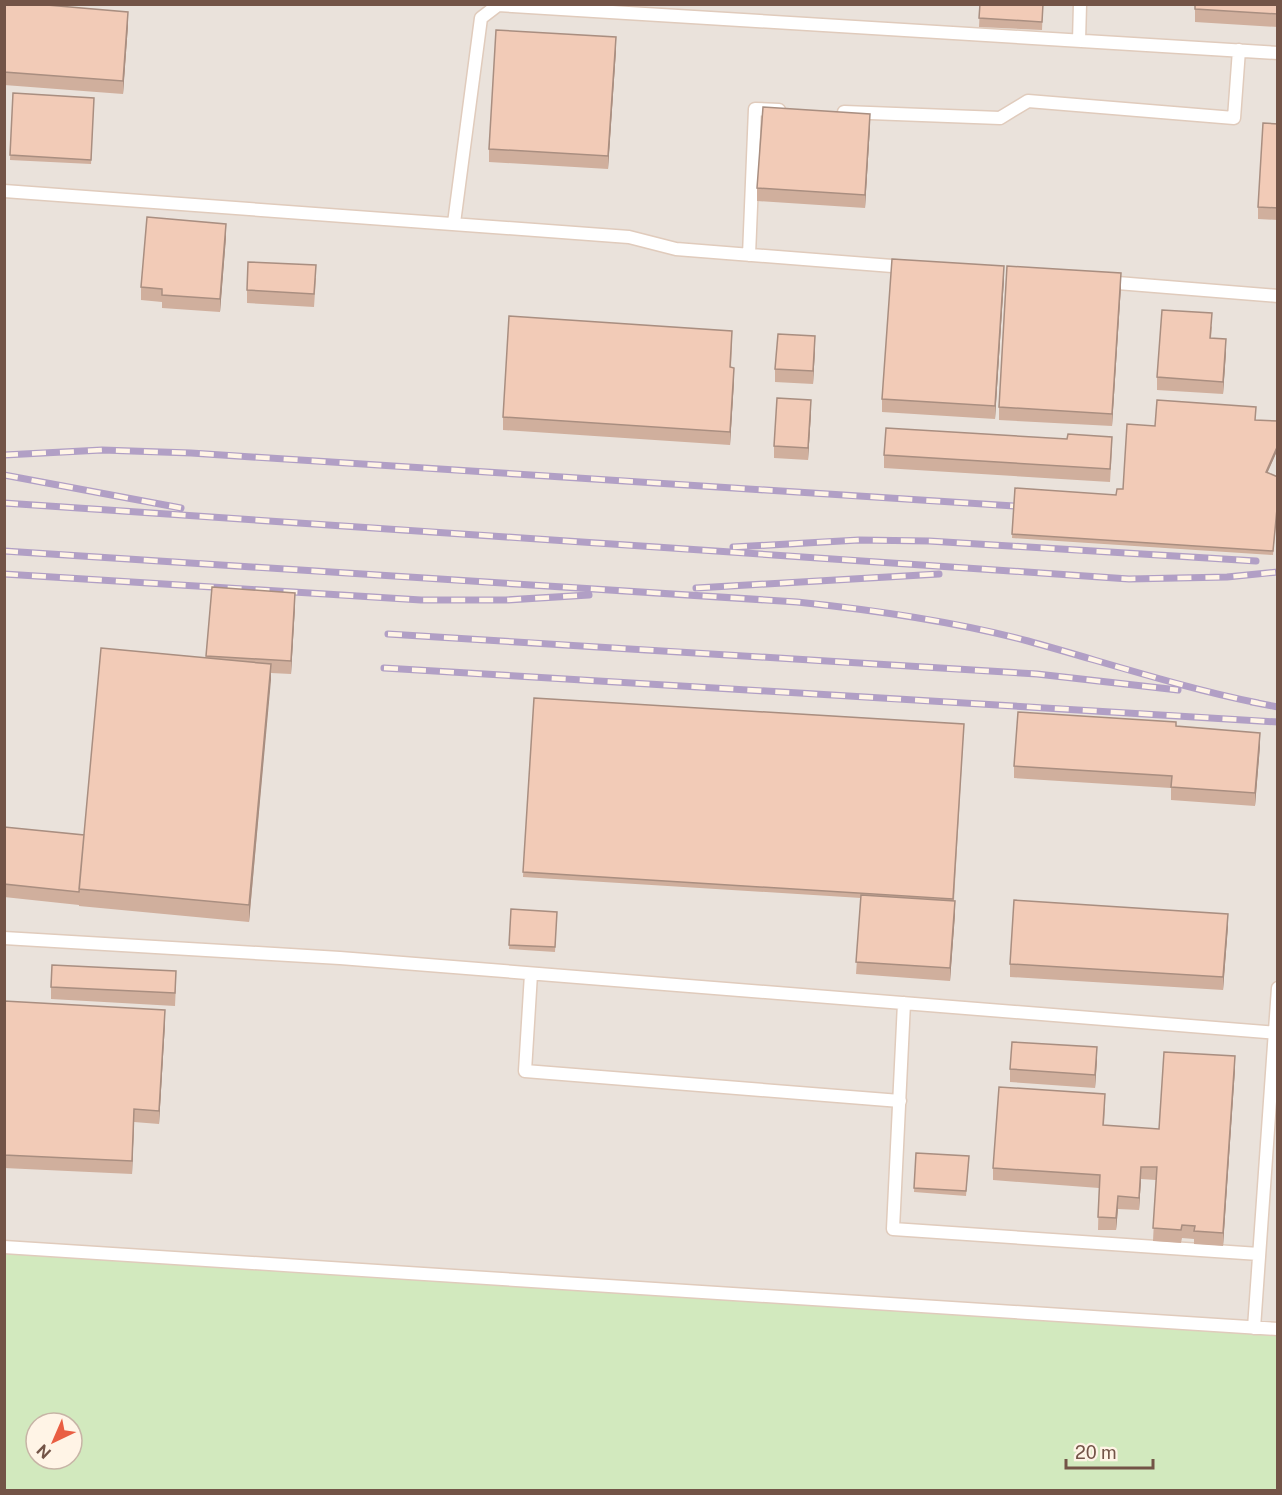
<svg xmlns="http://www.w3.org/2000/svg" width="1282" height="1495" font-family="'Public Sans',sans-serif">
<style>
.industrial{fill:#eae2db}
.green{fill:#d2e9be;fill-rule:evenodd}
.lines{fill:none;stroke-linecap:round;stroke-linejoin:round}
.lane-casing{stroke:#e0cbbc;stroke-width:15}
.lane{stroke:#fff;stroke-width:12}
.rail-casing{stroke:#b19fc5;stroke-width:7}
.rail{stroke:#fff4e6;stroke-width:4.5;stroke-dasharray:14;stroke-linecap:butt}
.wall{fill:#d0af9d}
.shaded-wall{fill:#a98e80}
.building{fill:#f2cbb7;stroke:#a98e80;stroke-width:1.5}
</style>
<rect width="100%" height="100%" fill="#fcefe0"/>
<path class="industrial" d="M4,5h1273v1324l-1272,-82z"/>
<path class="green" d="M4,1247l1273,82v161h-1272zM36,1423h36v36h-36z"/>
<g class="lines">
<g class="lane-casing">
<path id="lane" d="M1079,41l1,-37
M844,112l156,6 28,-17 206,17 5,-68
M4,191l625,46 47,12 229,18
M454,223l27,-205 17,-13 780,48
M749,255l6,-146 24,1
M1105,282l173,14
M4,938l336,20 938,75
M531,974l-6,97 375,30
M904,1003l-11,226 366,25
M4,1247l1274,82
M1254,1328l24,-340"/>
</g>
<use href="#lane" class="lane"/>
<g class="rail-casing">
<path id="rail" d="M4,455l98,-5 89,3 838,54
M4,475l177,33
M4,503l1125,76 98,-2 51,-5
M733,547l126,-7 70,1 327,20
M4,551l793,51c77,8 156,19 231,39 76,21 152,46 230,62
M4,574l417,26h85l83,-5
M696,588l243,-14
M388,634l649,40 141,16
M384,668l894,54
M1252,702l26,5"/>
</g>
<use href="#rail" class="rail"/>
</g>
<path class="wall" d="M4,4l124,21 -5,69 -119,-9z
M980,4h63l-1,26 -63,-3z
M1195,4h83v23l-83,-5z
M616,50l-8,119 -119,-7v-13z
M13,93l81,5 -3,66 -81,-4z
M1278,124v96l-20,-1v-12z
M870,126l-5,82 -108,-7v-13z
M226,237l-6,75 -58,-4v-6l-21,-2v-13z
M316,278l-2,29 -67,-4v-13z
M1004,279l-9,140 -113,-7v-13z
M1121,286l-9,140 -113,-6v-13z
M1212,326l-1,12 15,14 -3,42 -66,-4v-13z
M732,344l-1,23 3,14 -4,64 -227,-15v-13z
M815,349l-2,35 -38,-2v-13z
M811,413l-3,47 -34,-2v-12z
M1256,420l22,1v28l-11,24 11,29 -5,53 -261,-17 3,-50 101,7 7,-6 32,-63z
M1112,450l-2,32 -226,-14v-13z
M212,587l83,19 -4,68 -20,-1 -22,249 -170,-16v-4v3l-75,-8v-70l80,8 122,-177z
M534,698l430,26 -10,177 1,13 -5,67 -94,-7 5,-76 -338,-21z
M1176,726l84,20 -5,60 -84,-6v-12l-157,-10v-12z
M511,909l46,3 -2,40 -46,-3z
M1228,926l-5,64 -213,-13v-13z
M176,984l-1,22 -124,-7v-12z
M4,1001l161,22 -6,101 -25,-2 -2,52 -128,-6z
M1097,1060l-2,28 -85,-6v-13z
M1235,1069l-12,177 -29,-2v-5l-12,-1 -1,5 -28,-2 3,-61 -15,-1 -2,31 -21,-1 -2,21h-18l1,-42 -106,-8v-12l112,-61 -1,18 55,4z
M916,1153l53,3 -3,40 -52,-4z"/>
<path class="shaded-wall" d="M128,12v13l-5,69v-13z
M616,37v13l-8,119v-13z
M870,114v12l-5,82v-13z
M226,224v13l-6,75v-13z
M1004,266v13l-9,140v-13z
M1121,273v13l-9,140v-12z
M815,336v13l-2,35v-13z
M1226,339v13l-3,42v-12z
M734,368v13l-4,64v-13z
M811,400v13l-3,47v-12z
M1278,445v4l-12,27v-4z
M295,593v13l-4,68v-13z
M271,664v16l-22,242v-17z
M1260,733v13l-5,60v-13z
M955,901v13l-5,67v-13z
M1228,914v12l-5,64v-13z
M165,1010v13l-6,101v-13z
M1097,1047v13l-2,28v-13z
M1235,1056v13l-12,177v-13z
M134,1109v13l-2,52v-13z
M1141,1167v12l-2,31v-12z
M1118,1196v13l-2,21v-12z"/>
<path class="building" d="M4,4h31l93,8 -5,69 -119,-9z
M980,4h63l-1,18 -63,-4z
M1195,4h83v10l-83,-5z
M496,30l120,7 -8,119 -119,-7z
M13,93l81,5 -3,62 -81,-5z
M763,107l107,7 -5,81 -108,-7z
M1263,123l15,1v84l-20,-1z
M147,217l79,7 -6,75 -58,-4v-6l-21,-2z
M892,259l112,7 -9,140 -113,-7z
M248,262l68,3 -2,29 -67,-4z
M1007,266l114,7 -9,141 -113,-7z
M1162,310l50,3 -2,25 16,1 -3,43 -66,-5z
M509,316l223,15 -2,36 4,1 -4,64 -227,-15z
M778,334l37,2 -2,35 -38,-2z
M777,398l34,2 -3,48 -34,-2z
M1157,400l99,7 -1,13 23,1v24l-12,27 12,5v21l-5,53 -261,-17 3,-46 101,7 1,-6h6l4,-65 28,2z
M886,428l181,11 1,-5 44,3 -2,32 -226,-14z
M212,587l83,6 -4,68 -85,-5z
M101,648l170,16 -22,241 -170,-16z
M534,698l430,26 -11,175 -430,-27z
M1018,712l158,10v4l84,7 -5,60 -84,-6 1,-11 -158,-10z
M4,827l80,8 -5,57 -75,-8z
M861,895l94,6 -5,67 -94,-6z
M1014,900l214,14 -5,63 -213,-13z
M511,909l46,3 -2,35 -46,-2z
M52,965l124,6 -1,22 -124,-6z
M4,1001l161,9 -6,101 -25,-2 -2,52 -128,-6z
M1012,1042l85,5 -2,28 -85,-6z
M1164,1052l71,4 -12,177 -29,-2 1,-5 -13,-1 -1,5 -28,-2 4,-61h-16l-2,31 -21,-2 -2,22 -18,-1 2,-42 -107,-7 6,-81 106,7 -2,31 56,4z
M916,1153l53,3 -3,35 -52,-3z"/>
<rect width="1282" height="1495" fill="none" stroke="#735447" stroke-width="12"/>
<g transform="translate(54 1441) rotate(224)"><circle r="28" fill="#fff4e6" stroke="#c7b4a6" stroke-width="1.5"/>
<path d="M0-4.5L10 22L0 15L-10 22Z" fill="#e95e42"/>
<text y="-9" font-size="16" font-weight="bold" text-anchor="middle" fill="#735447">N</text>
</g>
<path d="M1066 1459v9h87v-9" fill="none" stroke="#735447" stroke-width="3"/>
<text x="1075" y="1459" font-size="18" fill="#735447" stroke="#fff4e6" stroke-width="4.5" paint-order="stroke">20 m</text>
</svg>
